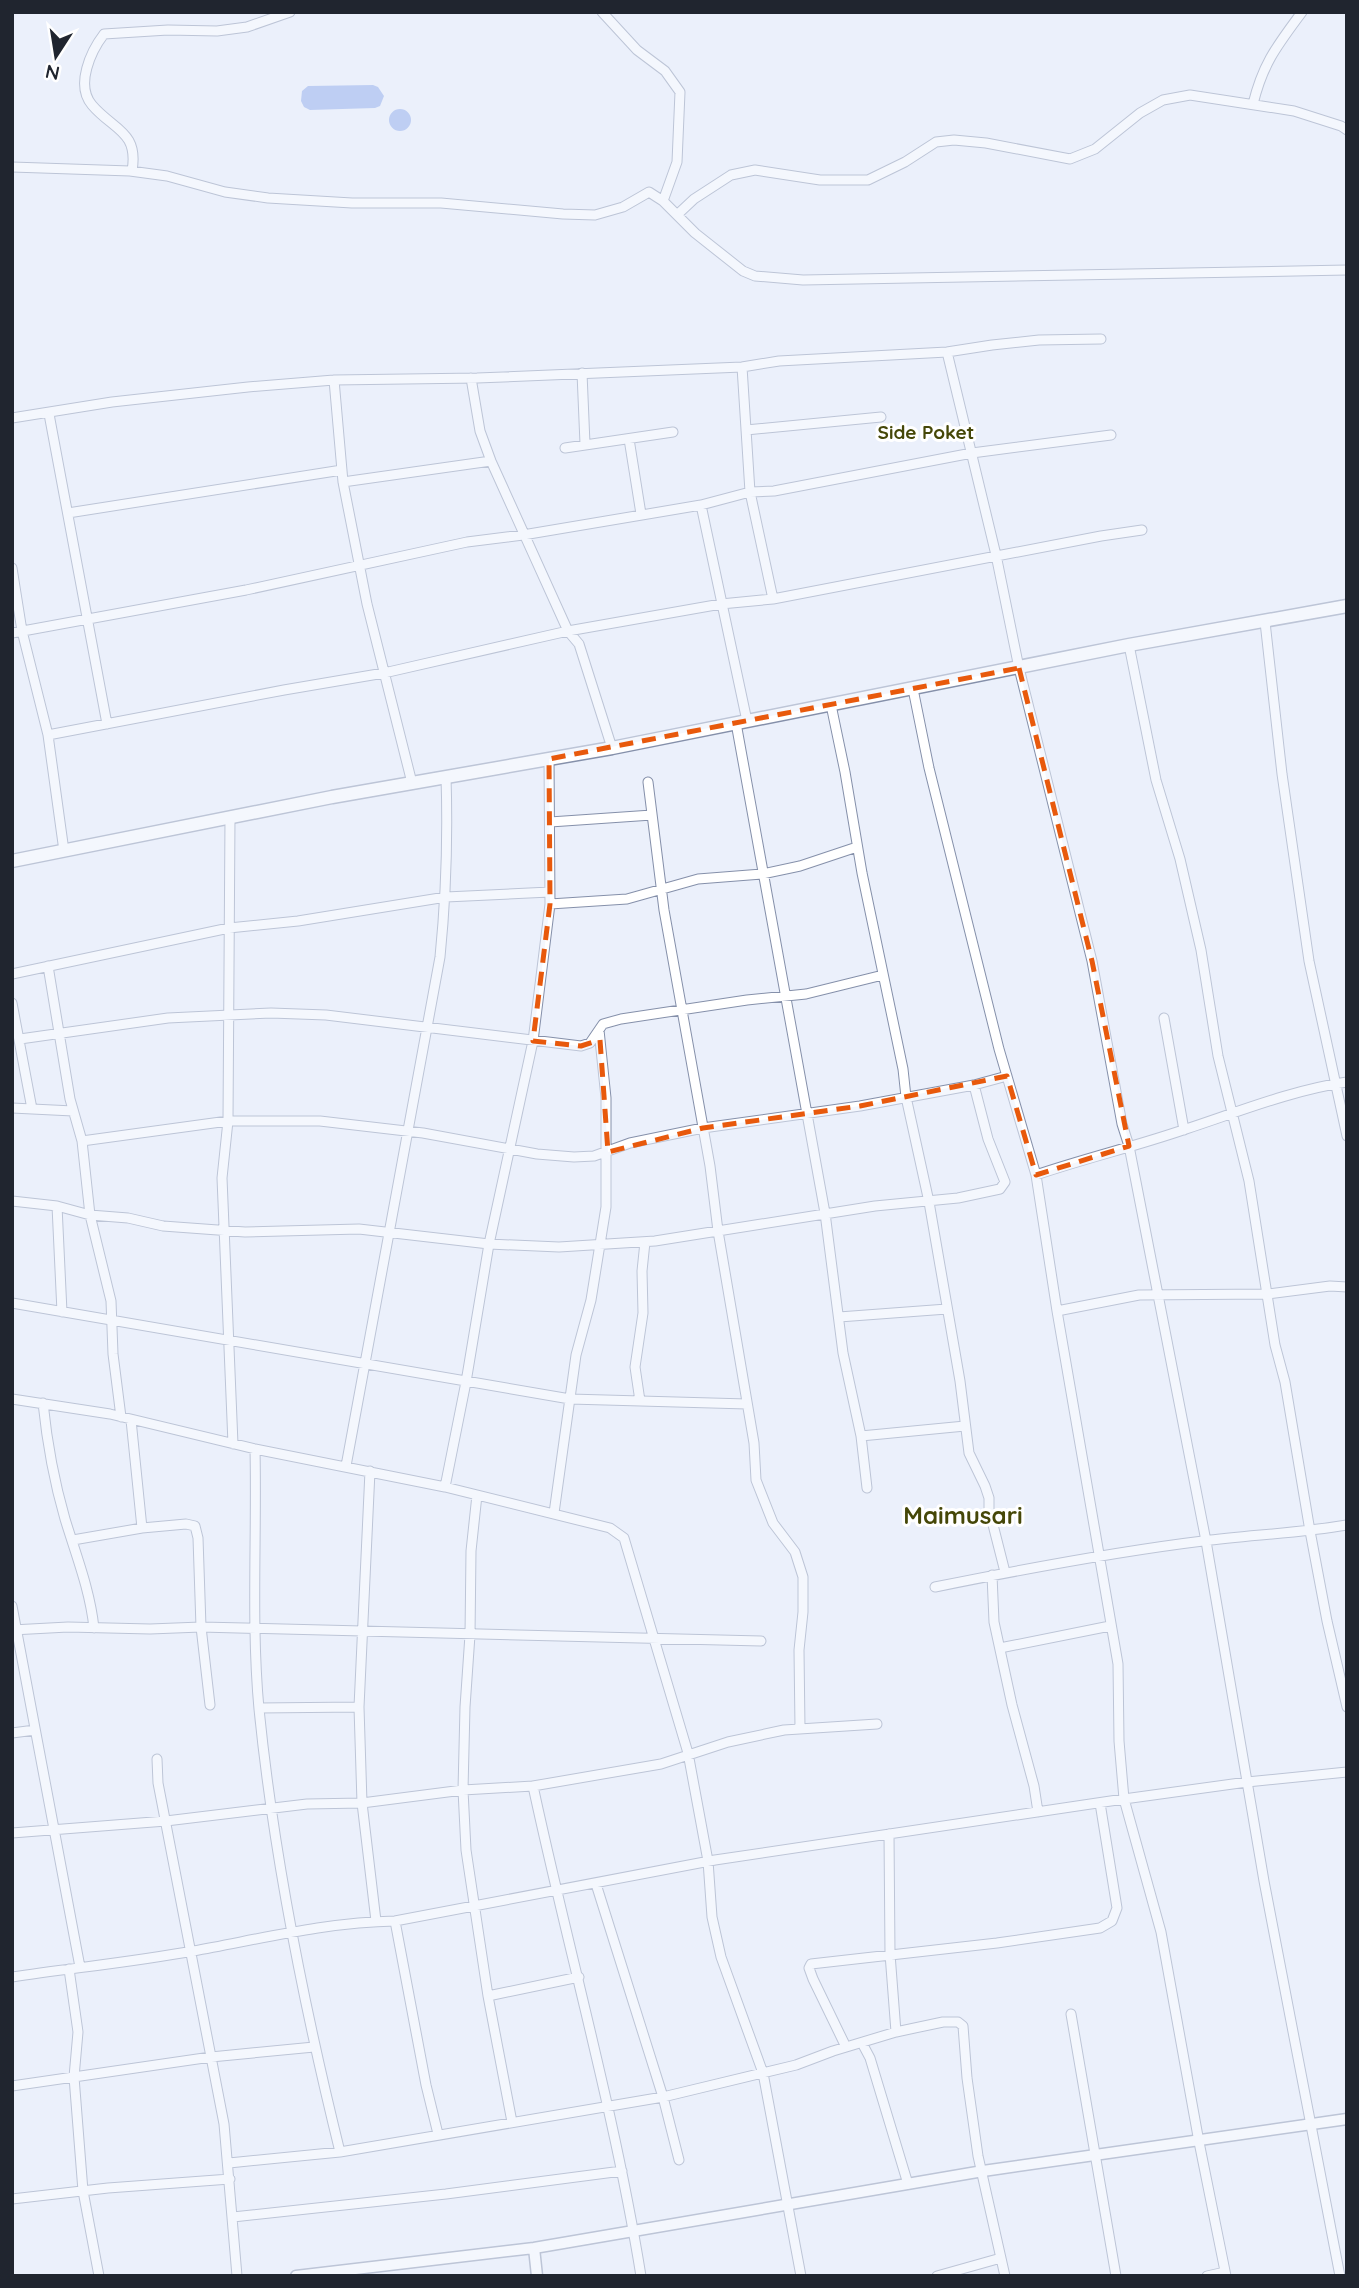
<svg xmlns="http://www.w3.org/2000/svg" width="1359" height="2288" font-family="Quicksand,sans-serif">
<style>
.water{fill:#88a5e9}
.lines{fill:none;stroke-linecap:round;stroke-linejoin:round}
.minor-casing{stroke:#8590aa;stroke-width:11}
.tertiary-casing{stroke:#8590aa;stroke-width:13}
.secondary-casing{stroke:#8590aa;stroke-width:15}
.minor{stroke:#fff;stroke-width:9}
.tertiary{stroke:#fff;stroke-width:10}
.secondary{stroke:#fff;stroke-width:12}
.marked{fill:none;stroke:#e8590c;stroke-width:5;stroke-dasharray:14 9;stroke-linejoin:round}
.labels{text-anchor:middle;stroke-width:6;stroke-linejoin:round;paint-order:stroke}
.neighbourhood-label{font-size:19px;font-weight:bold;fill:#454708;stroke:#fff}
.district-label{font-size:24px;font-weight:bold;fill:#454708;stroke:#fff}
</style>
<rect width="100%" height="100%" fill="#ebf0fb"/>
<path class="water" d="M373,85l5,2 6,9 -4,10 -5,2 -65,2 -6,-3 -3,-6 1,-10 6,-5z
M389 120a11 11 0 1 1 22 0a11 11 0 1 1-22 0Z"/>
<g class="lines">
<g class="minor-casing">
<path id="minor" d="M602,12l35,38 28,21 15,21 -3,70 -14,39
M1253,104c10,-41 24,-58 49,-92
M12,167l118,4 37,5 58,16 43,6 84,5h89l122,11 32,1 28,-8 26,-15 14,9 32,32 48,38 12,5 48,4 544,-10
M132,171c7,-40 -19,-41 -40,-66 -17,-20 -1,-54 12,-71l64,-4 49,1 30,-4 43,-15
M678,214l16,-15 37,-24 24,-5 65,10h48l37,-18 31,-20 18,-2 32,3 84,16 25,-10 45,-36 23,-13 27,-5 104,16 47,15 6,4
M947,352l49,203 23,113 73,293 30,163 7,22 77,395 58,340 76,395
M742,367l8,125 23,107 328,-63 41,-6
M582,373l3,71
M471,378l9,53 11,30 77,170 11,13 33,104
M334,380l9,102 24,122 45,179
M49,414l58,310
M12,418l100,-16 136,-15 86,-7 143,-2 265,-11 37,-6 168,-9 45,-7 47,-5 62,-1
M746,430l135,-13
M629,439l12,75
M565,448l108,-16
M343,482l148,-21
M701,505l46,216
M68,513l274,-43
M12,568l10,63 26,104 16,116
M1265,622l17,152 27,187 38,175
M12,633l234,-43 221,-48 56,-7 178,-30 49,-13 24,-1 198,-38 139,-18
M1129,645l27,135 24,79 21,91 17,106 31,125 26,164 10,37 25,149 17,90 20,86
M913,689l16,79 70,281 37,126 21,136 61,353 1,77 5,58 37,133 38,210 27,134
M831,705l14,67 17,101 41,196 3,28 23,105 31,179 9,72 16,33 4,12v11l16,63
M736,723l89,490 18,140 18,83 6,52
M48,735l236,-45 100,-17 184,-42 153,-27 52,-5
M648,782l16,128 46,256 8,65 36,212 2,37 17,43 22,29 8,25v35l-4,38 1,78
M230,818l-2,303 -6,57 11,266
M550,822l102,-7
M550,904l77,-5 71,-20 64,-5 38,-8 57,-19
M48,966l22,133 12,42 8,74 21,86 2,53 8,63
M12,974l217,-46 69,-7 148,-24 104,-5
M12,1003l20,106
M1164,1018l20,112
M20,1039l148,-21 103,-5 55,2 255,31 9,-3 13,-19 18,-5 126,-19 59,-6 77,-19
M12,1108l61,3
M82,1141l146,-20h92l103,12 114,21 37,3 20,-1 36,-13 73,-15 157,-22 114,-21 33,-9
M1036,1175c50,-17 101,-29 150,-46 52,-17 106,-39 161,-47
M12,1201l45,5 33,9 38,3 35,8 82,6 114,-3 130,15 70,3 96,-6 220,-35 83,-8 42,-9 5,-7 -17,-43 -14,-54
M57,1206l5,106
M12,1303l558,96 177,5
M1057,1311l82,-16 129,-1 62,-8 17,1
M839,1317l108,-8
M12,1399l98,15 145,35 190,38 165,41 14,10 64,215 20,108 4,56 9,40 42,116 38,203
M640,1401l-5,-34 8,-54 -1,-42 3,-29
M43,1403c4,39 11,78 22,116 11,36 25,71 29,109
M131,1420l11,108
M861,1436l104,-10
M255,1449c2,86 -4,174 4,260 15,150 45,297 81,443
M346,1466l94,-509c6,-60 8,-119 6,-180
M370,1471l-11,236 3,96 14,118
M445,1487l21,-105 23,-138 44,-203 17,-137 -1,-145
M477,1495l-6,56 -1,84 -5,72 -2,83 3,60 22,146 24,126
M554,1513l22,-158 15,-55 15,-93v-109l-7,-68
M73,1540l69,-12 44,-4 9,2 3,12 3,89 9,78
M992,1575l2,47 18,83 22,81 4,26
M935,1587c89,-18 178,-35 268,-46 48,-6 96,-8 144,-16
M12,1606l68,361
M12,1630l56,-3 82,2 51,-2 560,14
M1000,1648l110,-22
M259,1708l100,-1
M12,1733l23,-3
M157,1759l1,24 66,341 13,152
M533,1786c35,163 81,324 108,490
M12,1833l154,-12 141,-17 55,-1 101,-13 70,-4 128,-22 67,-22 56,-12 93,-6
M889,1834l1,120 6,78
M596,1884l67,213 16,63
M395,1921l31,164 12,49
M69,1969l9,63 -4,45 9,114 16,85
M12,1977c60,-9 121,-15 181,-26 67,-12 135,-29 202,-30l320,-61 409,-61 123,-17 100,-10
M488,1996l91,-19
M1071,2014l45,262
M862,2043l8,15 38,126
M846,2047l-33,-68 -4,-11 2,-4 186,-21 103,-15 12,-7 5,-13 -17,-105
M12,2086l199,-29 103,-10
M229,2163l111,-11 323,-55 133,-32 37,-14 63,-19 47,-10h15l5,4 4,52 11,78 27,120
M12,2199l96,-11 122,-9
M233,2217l213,-23 176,-23
M937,2276l64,-18
M1207,2276l18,-4"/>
</g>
<g class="tertiary-casing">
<path id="tertiary" d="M534,2248l3,28
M296,2276l238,-28 449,-77 364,-52"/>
</g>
<g class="secondary-casing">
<path id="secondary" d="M12,861l320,-64 280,-49 517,-103 218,-39"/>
</g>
<use href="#minor" class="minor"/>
<use href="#tertiary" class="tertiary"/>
<use href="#secondary" class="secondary"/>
</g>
<path d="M0 0H1359V2288H0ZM1019,668l73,293 37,185 -93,29 -29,-99 -147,30 -157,22 -95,24 -8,-112 -19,6 -48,-5 17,-137 -1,-145z" fill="#ebf0fb" fill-opacity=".55" fill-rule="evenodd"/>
<path class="marked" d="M1019,668l73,293 37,185 -93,29 -29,-99 -147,30 -157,22 -95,24 -8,-112 -19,6 -48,-5 17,-137 -1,-145z"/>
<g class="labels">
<g class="neighbourhood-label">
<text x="926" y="439">Side Poket</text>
</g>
<g class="district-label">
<text x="963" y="1524">Maimusari</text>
</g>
</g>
<rect width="1359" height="2288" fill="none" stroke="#20252f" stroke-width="28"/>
<g transform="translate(56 56) rotate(192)" stroke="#ffffff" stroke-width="5" paint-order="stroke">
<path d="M0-5L12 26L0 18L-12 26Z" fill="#20252f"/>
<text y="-10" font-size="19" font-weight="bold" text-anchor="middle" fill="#20252f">N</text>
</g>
</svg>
